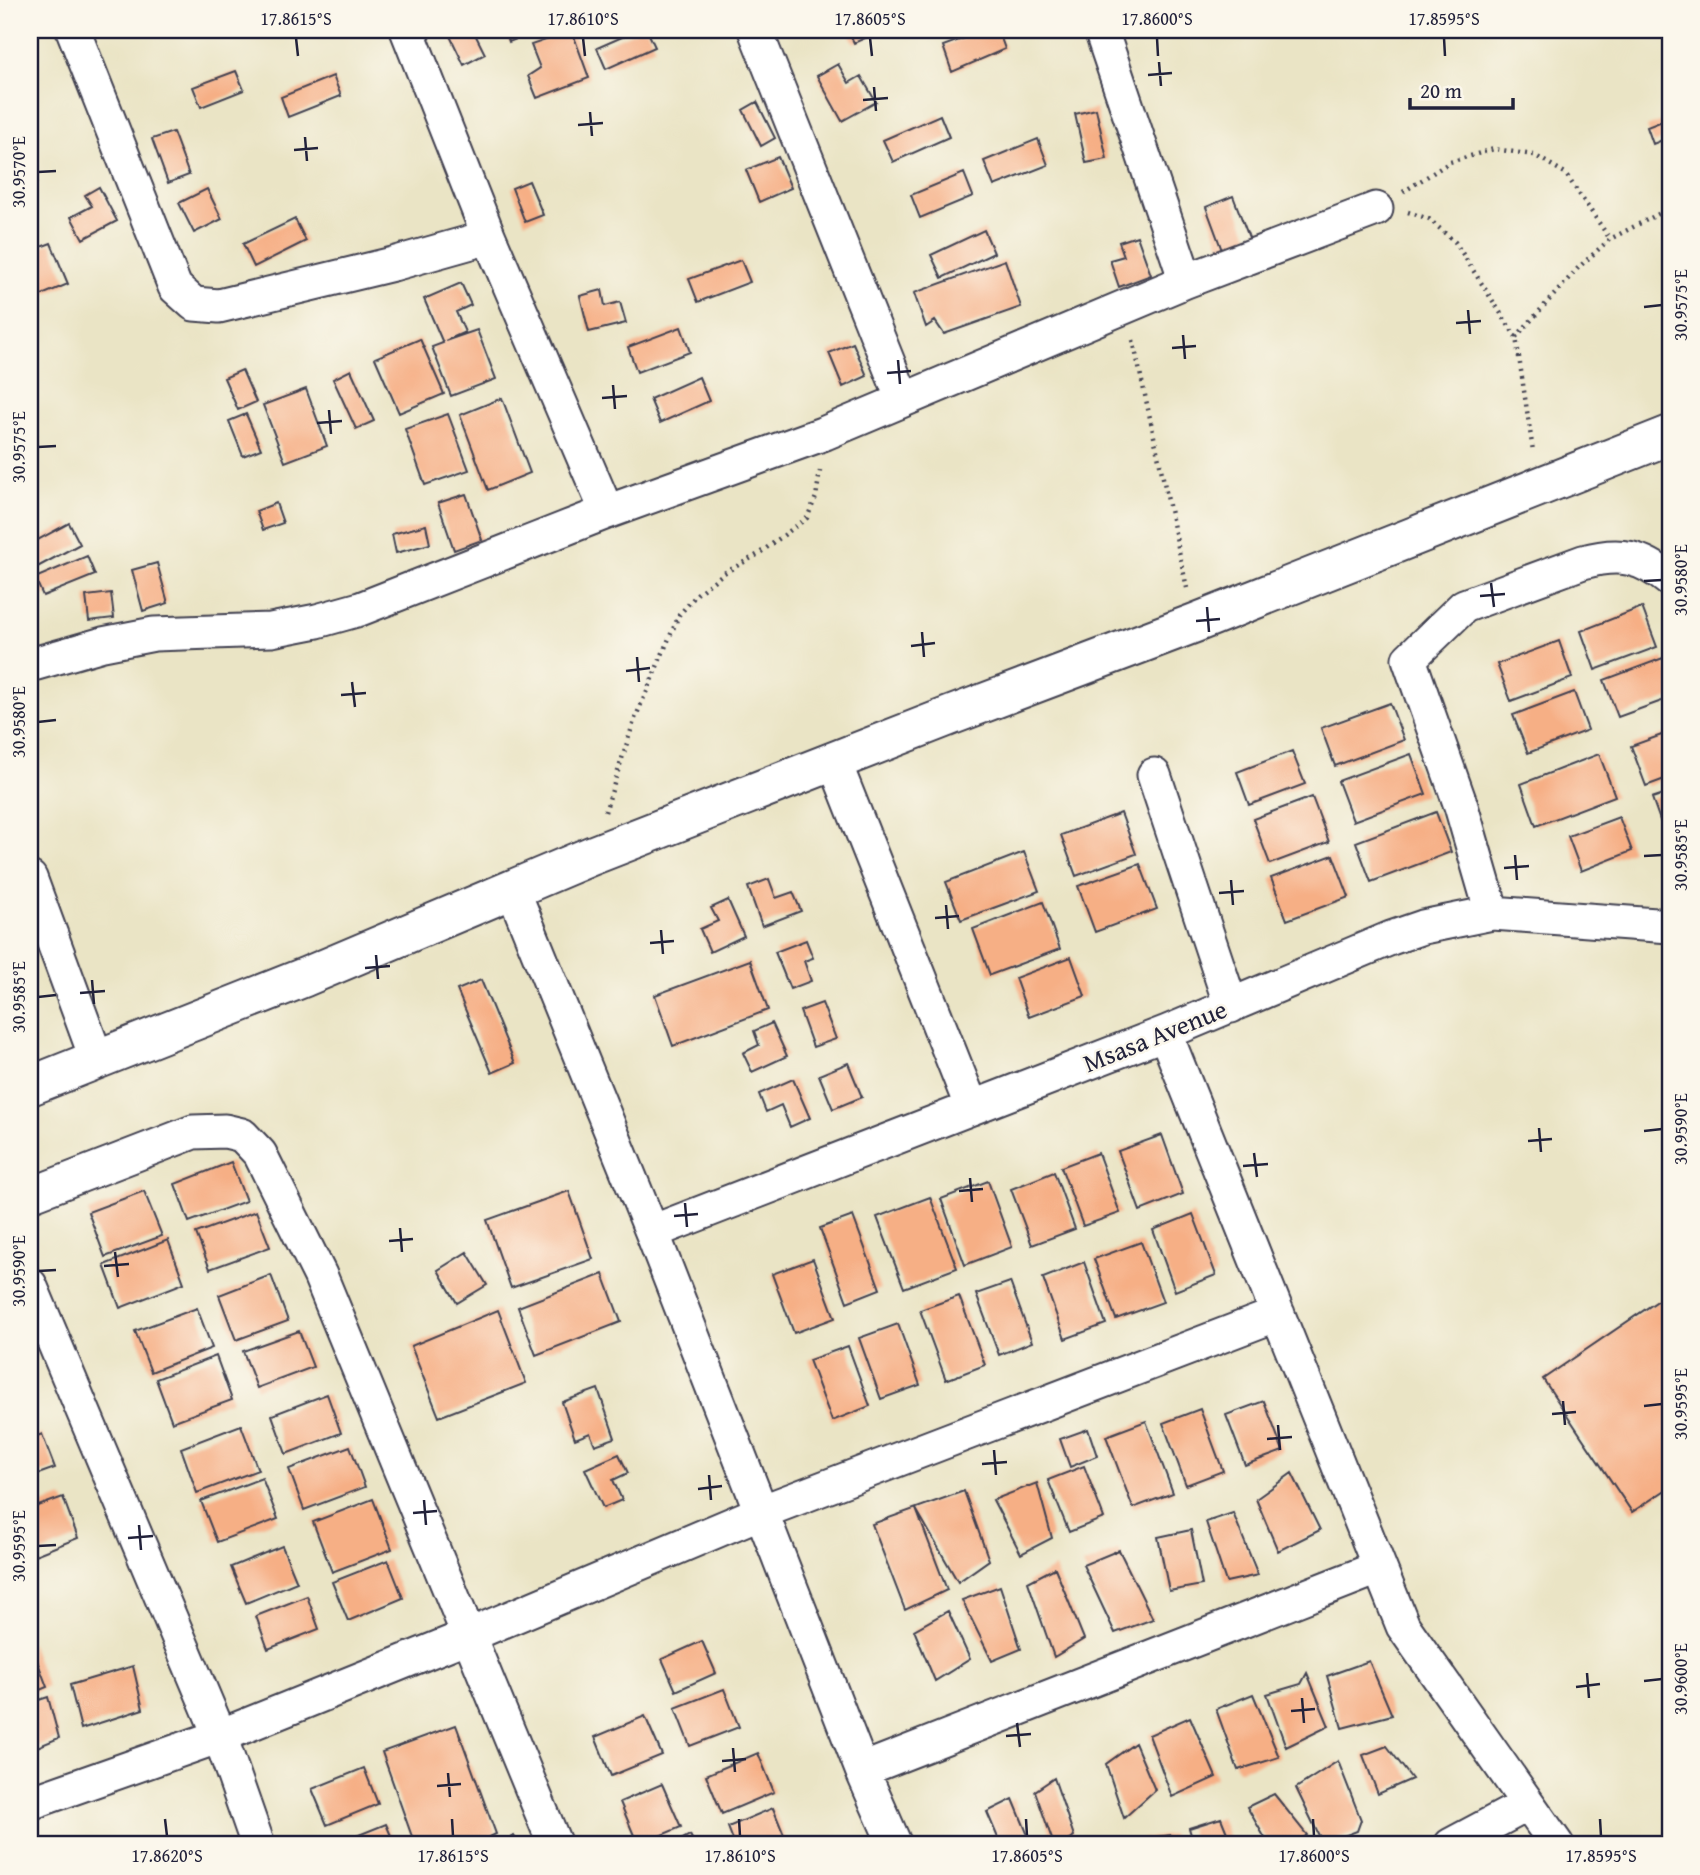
<svg xmlns="http://www.w3.org/2000/svg" width="1700" height="1875" font-family="'Gentium Book Plus',serif">
<style>
.building{fill:#f6af85}
.lines{fill:none;stroke-linecap:round;stroke-linejoin:round}
.street-casing{stroke:#403f50;stroke-width:37}
.secondary-casing{stroke:#403f50;stroke-width:42}
.path{stroke:#403f50;stroke-width:4.5;stroke-dasharray:2 5;stroke-linecap:butt}
.street{stroke:#fff;stroke-width:33}
.secondary{stroke:#fff;stroke-width:38}
.ticks{fill:none;stroke:#22223b;stroke-width:2.5}
.labels{text-anchor:middle;stroke-width:5;stroke-linejoin:round;paint-order:stroke}
.street-label{font-size:26px;fill:#22223b;stroke:#fbf7ec}
.neatline{fill:none;stroke:#22223b;stroke-width:2.5}
.ticks-label{font-size:18px;text-anchor:middle;fill:#22223b}
</style>
<rect width="100%" height="100%" fill="#fbf7ec"/>
<filter id="ink" filterUnits="userSpaceOnUse"><feTurbulence type="fractalNoise" baseFrequency=".0143" numOctaves="2"/><feDisplacementMap in="SourceGraphic" scale="14" xChannelSelector="R" yChannelSelector="G"/><feConvolveMatrix kernelMatrix="1 2 1 2 8 2 1 2 1" color-interpolation-filters="sRGB"/></filter>
<filter id="wash" filterUnits="userSpaceOnUse"><feTurbulence type="fractalNoise" baseFrequency=".00686" numOctaves="4" result="noise"/><feDisplacementMap in="SourceGraphic" scale="28" xChannelSelector="R" yChannelSelector="G"/><feGaussianBlur stdDeviation="1.57" result="paint"/><feColorMatrix in="noise" values="0 0 0 0 0 0 0 0 0 0 0 0 0 0 0 0 0 1.4 0 .05"/><feComposite in="paint" operator="in"/></filter>
<g filter="url(#wash)">
<rect width="100%" height="100%" fill="#eae4c5"/>
<g id="blocks">
<path class="building" d="M461,30h12l12,24 -21,11 -14,-29z
M505,30h34l-30,12z
M638,30h9l8,17 -49,22 -9,-21z
M848,30h35l-29,13z
M986,30h12l7,19 -53,23 -9,-26z
M572,31l17,47 -52,20 -9,-22 12,-8 -9,-23z
M838,64l11,19 12,-7 15,26 -34,19 -25,-45z
M236,71l8,19 -43,17 -8,-20z
M333,76l8,20 -53,21 -7,-20z
M757,102l18,36 -14,8 -18,-36z
M1096,109l11,50 -21,4 -11,-49z
M940,115l9,22 -56,25 -10,-22z
M1670,118v19l-17,7 -6,-17z
M173,132l16,43 -21,8 -16,-44z
M1038,139l10,26 -54,21 -10,-25z
M778,157l13,31 -32,14 -13,-32z
M30,163l7,20 -7,3z
M964,173l9,23 -53,22 -9,-23z
M529,181l14,34 -18,7 -13,-34z
M99,187l18,34 -34,18 -12,-22 21,-11 -7,-11z
M207,189l15,30 -28,14 -15,-30z
M1233,196l18,47 -28,10 -17,-46z
M295,219l11,22 -52,26 -11,-23z
M984,230l10,23 -52,25 -11,-23z
M1137,236l14,39 -32,12 -9,-27 14,-4 -5,-14z
M51,243l17,41 -38,16v-49z
M741,260l9,22 -52,20 -9,-23z
M1005,260l16,47 -77,27 -9,-13 -9,6 -12,-34z
M461,283l10,22 -15,7 9,20 -20,9 32,-11 19,49 -45,17 -19,-49 11,-4 -19,-44z
M602,290l3,16 15,-4 6,21 -37,9 -9,-36z
M681,327l9,25 -53,20 -9,-25z
M420,339l24,55 -45,19 -24,-55z
M853,343l14,33 -24,11 -14,-34z
M242,370l14,32 -18,8 -14,-32z
M351,370l23,51 -18,8 -23,-50z
M699,377l10,24 -49,22 -10,-24z
M306,389l21,57 -42,16 -22,-57z
M502,398l28,75 -42,17 -28,-75z
M246,414l15,35 -18,7 -14,-35z
M448,414l21,56 -44,15 -20,-56z
M30,416l7,18 -7,3z
M466,494l16,46 -28,10 -16,-47z
M276,503l7,20 -20,7 -7,-19z
M69,523l11,21 -50,27v-27z
M426,525l4,19 -34,9 -4,-19z
M87,556l8,19 -52,21 -8,-18z
M157,563l11,40 -25,8 -11,-41z
M111,593l3,25 -25,3 -3,-25z
M1642,607l15,40 -62,23 -14,-39z
M1559,641l13,37 -61,23 -14,-37z
M1663,658l7,20v20l-52,19 -14,-37z
M1574,692l14,38 -60,23 -15,-38z
M1390,703l14,37 -69,26 -14,-38z
M1670,732v45l-24,9 -15,-40z
M1292,751l13,33 -56,21 -12,-33z
M1411,754l15,40 -73,27 -15,-40z
M1599,754l16,42 -79,30 -15,-42z
M1670,792v44l-4,1 -14,-39z
M1312,797l17,45 -59,22 -17,-45z
M1436,812l15,40 -80,30 -15,-40z
M1121,813l15,41 -60,22 -15,-41z
M1619,817l13,34 -51,20 -13,-35z
M1024,852l15,39 -78,29 -15,-38z
M1333,855l16,42 -62,23 -16,-42z
M1140,864l17,45 -62,23 -17,-46z
M769,879l7,19 17,-6 8,19 -39,15 -14,-39z
M728,900l16,36 -34,16 -10,-23 18,-8 -7,-13z
M1043,902l17,47 -70,26 -17,-46z
M806,940l7,18 -9,3 7,20 -21,8 -15,-37z
M1071,957l14,39 -56,21 -14,-39z
M750,960l18,50 -95,36 -18,-51z
M481,980l34,83 -23,10 -35,-83z
M822,1003l14,36 -23,8 -13,-36z
M772,1023l15,33 -35,16 -9,-19 16,-8 -5,-14z
M848,1063l14,34 -29,12 -14,-34z
M793,1079l17,39 -20,9 -9,-22 -15,7 -7,-18z
M1162,1135l21,59 -43,17 -22,-60z
M1098,1153l22,60 -37,13 -22,-59z
M231,1162l15,39 -57,21 -14,-38z
M1054,1172l21,57 -43,16 -21,-56z
M988,1181l24,66 -47,18 -24,-66z
M144,1191l18,45 -57,21 -17,-45z
M569,1191l24,68 -82,29 -24,-68z
M930,1197l27,71 -53,20 -27,-71z
M256,1211l14,36 -60,22 -14,-36z
M1193,1214l23,61 -41,16 -22,-61z
M853,1216l27,73 -33,13 -27,-74z
M168,1240l16,43 -64,25 -16,-43z
M1141,1242l22,60 -47,17 -22,-60z
M467,1252l20,33 -30,18 -19,-33z
M813,1259l22,59 -41,15 -22,-59z
M1084,1262l22,62 -41,15 -22,-61z
M603,1274l18,48 -85,33 -18,-48z
M271,1275l17,46 -52,19 -17,-45z
M1010,1282l22,60 -33,13 -23,-61z
M959,1296l26,69 -39,15 -26,-70z
M1665,1296l5,8v183l-38,25 -89,-133z
M197,1308l15,40 -61,24 -16,-41z
M498,1310l28,73 -87,34 -28,-71z
M898,1324l22,61 -39,14 -22,-61z
M299,1331l14,36 -56,21 -14,-37z
M848,1346l22,60 -38,15 -23,-61z
M216,1356l16,44 -60,22 -16,-43z
M598,1389l17,49 -20,7 -5,-12 -15,6 -13,-37z
M327,1394l14,39 -55,21 -14,-39z
M1264,1401l19,50 -38,14 -19,-50z
M1200,1409l23,62 -37,14 -23,-62z
M1146,1421l27,72 -40,15 -27,-72z
M241,1425l17,45 -61,23 -16,-45z
M1088,1429l9,27 -27,11 -10,-28z
M42,1434l13,34 -25,9v-38z
M350,1446l15,41 -61,23 -15,-41z
M619,1454l9,19 -15,7 9,20 -19,8 -18,-39z
M1084,1466l20,52 -35,14 -21,-52z
M1292,1473l28,57 -42,21 -22,-52z
M262,1478l16,41 -61,23 -16,-41z
M1037,1483l15,55 -31,16 -28,-54z
M964,1491l25,69 -31,22 -42,-73 31,81 -42,20 -33,-86z
M63,1497l15,41 -48,19v-48z
M373,1499l19,50 -60,23 -19,-50z
M1233,1513l25,62 -32,7 -20,-60z
M1191,1530l11,55 -33,6 -11,-54z
M282,1546l15,36 -51,21 -15,-36z
M1119,1550l34,69 -38,14 -32,-68z
M388,1560l15,38 -55,23 -16,-39z
M1055,1568l29,71 -30,18 -26,-75z
M1000,1586l21,63 -29,12 -30,-61z
M307,1596l12,33 -51,20 -12,-33z
M948,1611l22,48 -35,22 -21,-51z
M702,1641l14,32 -40,18 -14,-32z
M30,1642l17,45 -17,7z
M1369,1661l23,54 -50,13 -15,-52z
M133,1666l10,43 -62,20 -11,-44z
M1307,1673l22,53 -43,21 -19,-53 34,-10z
M724,1689l15,38 -49,19 -15,-38z
M1253,1694l26,63 -41,13 -22,-61z
M48,1697l11,41 -29,12v-47z
M645,1716l17,39 -51,21 -16,-39z
M1190,1717l26,60 -44,20 -23,-62z
M456,1725l40,109 -23,11h-58l-33,-93z
M1135,1743l20,47 -31,28 -18,-54z
M1387,1746l25,33 -34,15 -15,-39z
M758,1753l16,39 -52,22 -16,-39z
M1338,1761l23,59 -4,11 -34,13 -27,-56z
M364,1768l14,36 -51,21 -15,-36z
M1054,1778l20,58 -10,9h-10l-19,-54z
M662,1784l19,43 -43,18 -18,-43z
M1274,1794l33,41 -12,10h-26l-22,-38z
M1013,1799l19,46h-31l-14,-33z
M773,1808l13,32 -12,5h-39l-7,-18z
M1221,1818l11,27h-38l-5,-17z
M386,1824l9,21h-61z
M690,1835l5,10h-23z
M1171,1835l6,10h-33l-2,-6z
M514,1836l5,9h-26z"/>
</g>
</g>
<g filter="url(#ink)">
<use href="#blocks" fill-opacity="0" stroke="#403f50" stroke-width="2"/>
<g class="lines">
<g class="street-casing">
<path id="street" d="M73,30l102,257 19,17 25,2 174,-42 96,-27
M407,30l82,207 118,275
M755,30l148,370
M1101,30l85,251
M30,665l73,-21 51,-10 117,-4 46,-9 43,-12 247,-97 218,-79 361,-152 190,-72
M834,761l138,347
M1154,775l77,231
M30,878l67,182
M512,888l140,344 210,538 33,75
M1492,913l-31,-107 -52,-147 55,-53 119,-44c36,-10 58,-6 87,18
M1165,1033l238,593 154,219
M30,1195l163,-63 32,-1 17,4 18,19 60,121 235,570
M652,1232l513,-199 226,-95 32,-11 69,-14 178,13
M30,1285l190,451 38,109
M862,1770l516,-202
M30,1803l190,-67 250,-101 291,-123 517,-198
M1451,1845l77,-41"/>
</g>
<g class="secondary-casing">
<path id="secondary" d="M30,1086l275,-109 286,-121 361,-141 243,-92 475,-188"/>
</g>
<path class="path" d="M1403,192l47,-30 44,-13 40,6 31,18 45,66
M1408,212l21,7 26,23 61,95 17,114
M1516,337l63,-70 31,-28 60,-31
M1133,340l54,248
M605,812l29,-91 45,-106 19,-22 26,-20 33,-18 50,-37 9,-21 4,-26"/>
<use href="#street" class="street"/>
<use href="#secondary" class="secondary"/>
</g>
</g>
<path class="ticks" d="M296,38l2,18M583,38l2,18M870,38l2,18M1157,38l1,18M1444,38l1,18M1159,62l2,24M1148,75l24,-2M874,87l2,24M863,100l25,-2M590,112l2,24M578,125l25,-2M305,137l2,24M294,150l24,-2M38,172l18,-1M1644,307l18,-2M1468,310l2,24M1456,323l25,-2M1183,335l2,24M1172,348l24,-2M898,360l2,24M887,373l24,-2M613,385l2,24M602,398l25,-2M329,410l2,24M317,423l25,-2M38,447l18,-1M1644,581l18,-1M1491,583l3,24M1480,596l25,-2M1207,607l2,25M1196,621l24,-2M922,632l2,25M911,646l24,-3M637,657l2,25M626,671l24,-3M352,682l3,25M341,695l25,-2M38,722l18,-2M1515,855l2,25M1644,856l18,-1M1504,868l25,-2M1231,880l2,25M1219,893l25,-2M946,905l2,24M935,918l24,-2M661,930l2,24M650,943l24,-2M376,955l2,24M365,968l25,-2M92,980l2,24M80,993l25,-2M38,997l18,-2M1539,1128l2,24M1644,1131l18,-2M1528,1141l24,-2M1254,1153l3,24M1243,1166l25,-2M970,1178l2,24M959,1191l24,-2M685,1203l2,24M674,1216l24,-2M400,1228l2,24M389,1241l24,-2M115,1252l3,25M104,1266l25,-2M38,1271l18,-1M1563,1401l2,24M1644,1406l18,-2M1552,1414l24,-2M1278,1425l2,25M1267,1439l25,-2M994,1450l2,25M982,1464l25,-2M709,1475l2,25M698,1489l24,-3M424,1500l2,25M413,1513l24,-2M139,1525l2,25M128,1538l25,-2M38,1546l18,-1M1587,1673l2,25M1644,1681l18,-2M1576,1687l24,-3M1302,1698l2,25M1291,1711l24,-2M1017,1723l3,24M1006,1736l25,-2M733,1748l2,24M722,1761l24,-2M448,1773l2,24M437,1786l24,-2M165,1819l2,17M452,1819l1,17M739,1819l1,17M1026,1819l1,17M1313,1819l1,17M1600,1819l1,17"/>
<g class="labels">
<g class="street-label">
<text transform="translate(1155 1036) rotate(-22)" y="9">Msasa Avenue</text>
</g>
</g>
<rect width="1700" height="1875" fill="none" stroke="#fbf7ec" stroke-width="77"/>
<path d="M1410 98v10h103v-10" fill="none" stroke="#22223b" stroke-width="3.5"/>
<text x="1420" y="98" font-size="21" fill="#22223b" stroke="#fbf7ec" stroke-width="5" paint-order="stroke">20 m</text>
<rect x="38" y="38" width="1624" height="1798" class="neatline"/>
<g class="ticks-label">
<text x="296" y="25">17.8615°S</text>
<text x="583" y="25">17.8610°S</text>
<text x="870" y="25">17.8605°S</text>
<text x="1157" y="25">17.8600°S</text>
<text x="1444" y="25">17.8595°S</text>
<text transform="translate(19 172) rotate(-90)" y="6">30.9570°E</text>
<text transform="translate(1681 305) rotate(-90)" y="6">30.9575°E</text>
<text transform="translate(19 447) rotate(-90)" y="6">30.9575°E</text>
<text transform="translate(1681 580) rotate(-90)" y="6">30.9580°E</text>
<text transform="translate(19 722) rotate(-90)" y="6">30.9580°E</text>
<text transform="translate(1681 855) rotate(-90)" y="6">30.9585°E</text>
<text transform="translate(19 997) rotate(-90)" y="6">30.9585°E</text>
<text transform="translate(1681 1129) rotate(-90)" y="6">30.9590°E</text>
<text transform="translate(19 1271) rotate(-90)" y="6">30.9590°E</text>
<text transform="translate(1681 1404) rotate(-90)" y="6">30.9595°E</text>
<text transform="translate(19 1546) rotate(-90)" y="6">30.9595°E</text>
<text transform="translate(1681 1679) rotate(-90)" y="6">30.9600°E</text>
<text x="167" y="1862">17.8620°S</text>
<text x="453" y="1862">17.8615°S</text>
<text x="740" y="1862">17.8610°S</text>
<text x="1027" y="1862">17.8605°S</text>
<text x="1314" y="1862">17.8600°S</text>
<text x="1601" y="1862">17.8595°S</text>
</g>
</svg>
